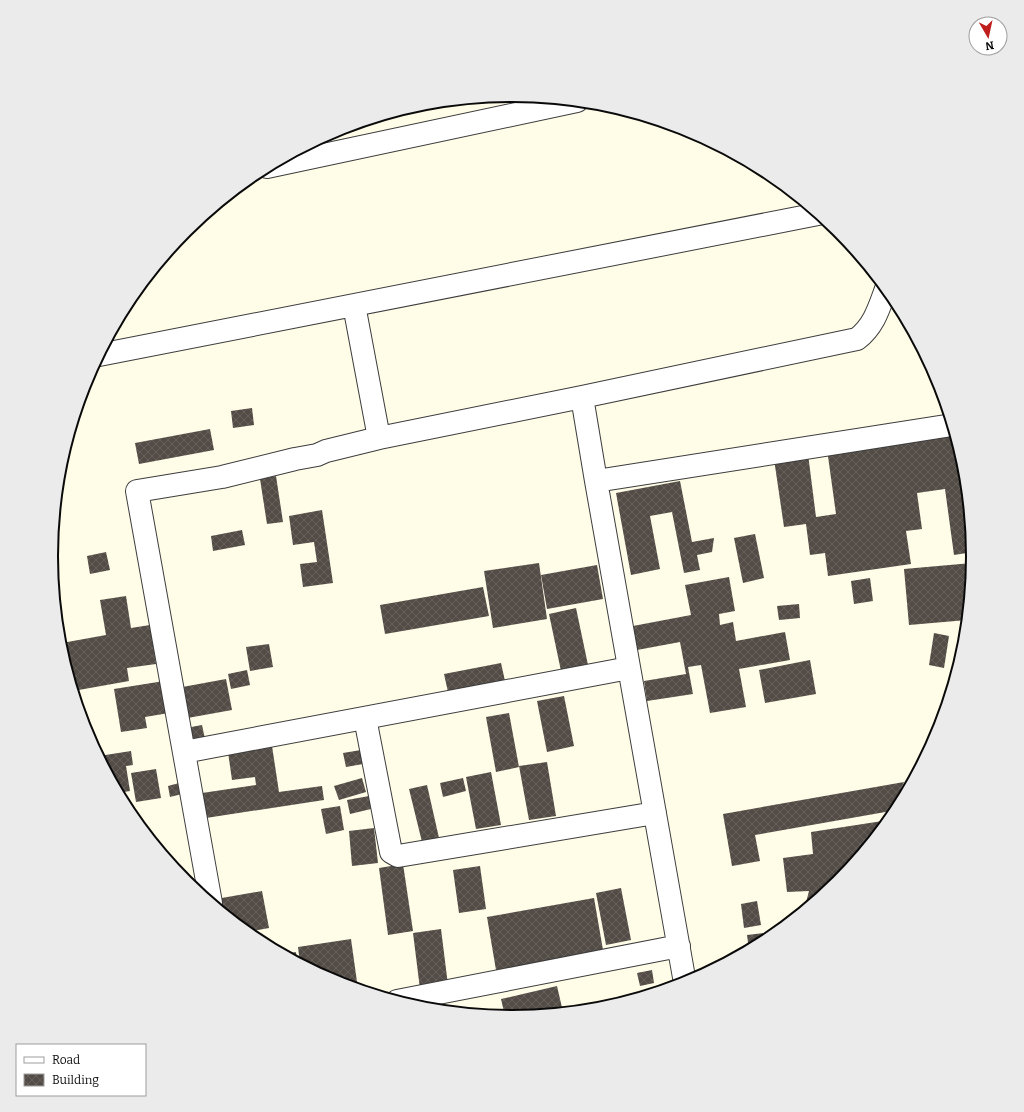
<svg xmlns="http://www.w3.org/2000/svg" width="1024" height="1112" font-family="Bitter,serif">
<style>
.building{fill:url(#building-cross-hatch)}
.lines{fill:none;stroke-linecap:round;stroke-linejoin:round}
.minor-casing{stroke:#3d3d3d;stroke-width:24}
.minor{stroke:#fff;stroke-width:22}
.rim{fill:none;stroke:#0a0a0a;stroke-width:2}
</style>
<defs>
<pattern id="building-cross-hatch" width="8" height="8" patternUnits="userSpaceOnUse"><rect width="8" height="8" fill="#534c46"/><path d="M0 0l8 8M0 8l8-8" fill="none" stroke="#67615c"/></pattern>
</defs>
<rect width="100%" height="100%" fill="#fffce7"/>
<path class="building" d="M252,408l2,17 -21,3 -2,-17z
M210,429l4,21 -75,14 -4,-21z
M954,433l6,42h5l8,77 -19,3 -9,-66 -28,4 5,36 -16,2 5,33 -83,12 -3,-23 -15,2 -4,-31 -22,3 -10,-68 34,-5 8,63 20,-3 -9,-65z
M276,476l7,46 -16,2 -7,-45z
M680,481l12,61 22,-4 -2,14 -15,3 3,15 -16,3 -12,-61 -22,4 10,53 -29,6 -15,-82z
M322,510l11,73 -30,4 -3,-23 17,-2 -3,-20 -21,3 -4,-29z
M242,530l3,15 -32,6 -2,-15z
M755,534l9,44 -21,5 -9,-45z
M106,552l4,18 -20,4 -3,-18z
M539,563l8,56 -54,9 -9,-57z
M972,563l-5,57 -58,5 -5,-56z
M597,565l6,34 -56,10 -6,-34z
M729,577l6,34 -16,3 1,11 13,-3 3,19 49,-9 5,28 -51,9 7,38 -36,6 -9,-48 -13,2 5,27 -46,7 -3,-20 42,-7 -6,-32 -43,8 -4,-24 58,-11 -6,-30z
M870,578l3,23 -19,3 -3,-23z
M483,587l6,29 -104,18 -5,-29z
M126,596l5,32 19,-3 6,39 -29,4 2,13 -56,10 -8,-27 -3,-21 44,-8 -6,-35z
M799,604l1,14 -21,2 -2,-14z
M576,608l12,57 -27,6 -12,-57z
M934,633l15,3 -5,32 -15,-3z
M269,644l4,23 -23,4 -4,-24z
M810,660l6,34 -51,9 -6,-33z
M501,663l4,18 -57,11 -4,-18z
M247,670l3,15 -19,4 -3,-15z
M226,679l6,31 -50,9 -5,-31z
M164,681l5,32 -24,4 2,11 -26,4 -7,-43z
M564,696l10,50 -27,6 -10,-51z
M509,713l10,54 -23,5 -10,-55z
M84,717l4,17h-1l-5,-16z
M202,725l3,14 -16,4 -3,-15z
M272,746l7,46 43,-6 2,14 -118,18 -4,-25 54,-8 -1,-8 -23,3 -4,-28z
M361,750l2,14 -17,3 -3,-14z
M131,751l2,14 -7,1 4,25 -12,2 -19,-37z
M547,762l9,54 -27,4 -10,-54z
M156,769l5,29 -25,4 -5,-29z
M491,772l10,53 -25,4 -10,-52z
M362,778l4,14 -27,8 -5,-14z
M463,778l3,13 -23,6 -3,-14z
M904,782l-13,29 -136,24 5,26 -28,5 -9,-52z
M179,783l3,11 -12,3 -2,-11z
M427,785l12,53 -17,4 -13,-53z
M369,796l2,13 -21,5 -3,-14z
M340,806l4,24 -18,4 -5,-25z
M889,820l-51,62 -34,28 5,-19 -22,1 -4,-34 30,-4 -2,-22z
M374,828l4,35 -26,3 -3,-35z
M403,864l10,67 -25,4 -9,-67z
M480,866l6,43 -27,4 -6,-43z
M621,888l10,52 -25,5 -10,-52z
M262,891l7,37 -22,4 -29,-24 -2,-9z
M594,898l9,52 -107,20 -9,-53z
M757,901l4,24 -17,3 -3,-24z
M441,929l7,56 -28,4 -7,-56z
M779,931l-11,8 -19,11 -2,-15z
M351,939l7,50 -23,-7 -35,-19 -2,-16z
M296,952l1,9 -14,-7z
M652,970l2,13 -14,3 -3,-13z
M557,986l6,26 -51,5 -7,-1 -4,-17z"/>
<g class="lines">
<g class="minor-casing">
<path id="minor" d="M267,167l310,-66
M354,305l25,133
M99,355l719,-141
M582,397l14,84 89,502
M596,481l356,-56
M365,718l26,134 7,4 257,-43
M184,752l445,-84
M211,903l-74,-412 85,-14 73,-18 22,-4 9,-4 53,-13 203,-41 275,-58c17,-13 22,-31 29,-50
M397,1001l282,-55"/>
</g>
<use href="#minor" class="minor"/>
</g>
<path d="M0 0H1024V1112H0ZM58 556a454 454 0 1 1 908 0a454 454 0 1 1-908 0Z" fill="#ebebeb" fill-rule="evenodd"/>
<path class="rim" d="M58 556a454 454 0 1 1 908 0a454 454 0 1 1-908 0Z"/>
<rect x="16" y="1044" width="130" height="52" fill="#ffffff" stroke="#9d9d9d"/>
<rect x="24" y="1057" width="20" height="6" fill="#ffffff" stroke="#9d9d9d"/>
<text x="52" y="1064" font-size="12" fill="#0a0a0a">Road</text>
<rect x="24" y="1074" width="20" height="12" fill="url(#building-cross-hatch)" stroke="#9d9d9d"/>
<text x="52" y="1084" font-size="12" fill="#0a0a0a">Building</text>
<g transform="translate(988 36) rotate(171)"><circle r="19" fill="#ffffff" stroke="#9d9d9d"/>
<path d="M0-3L7 15L0 10L-7 15Z" fill="#bf1e1c"/>
<text y="-6" font-size="11" font-weight="bold" text-anchor="middle" fill="#0a0a0a">N</text>
</g>
</svg>
